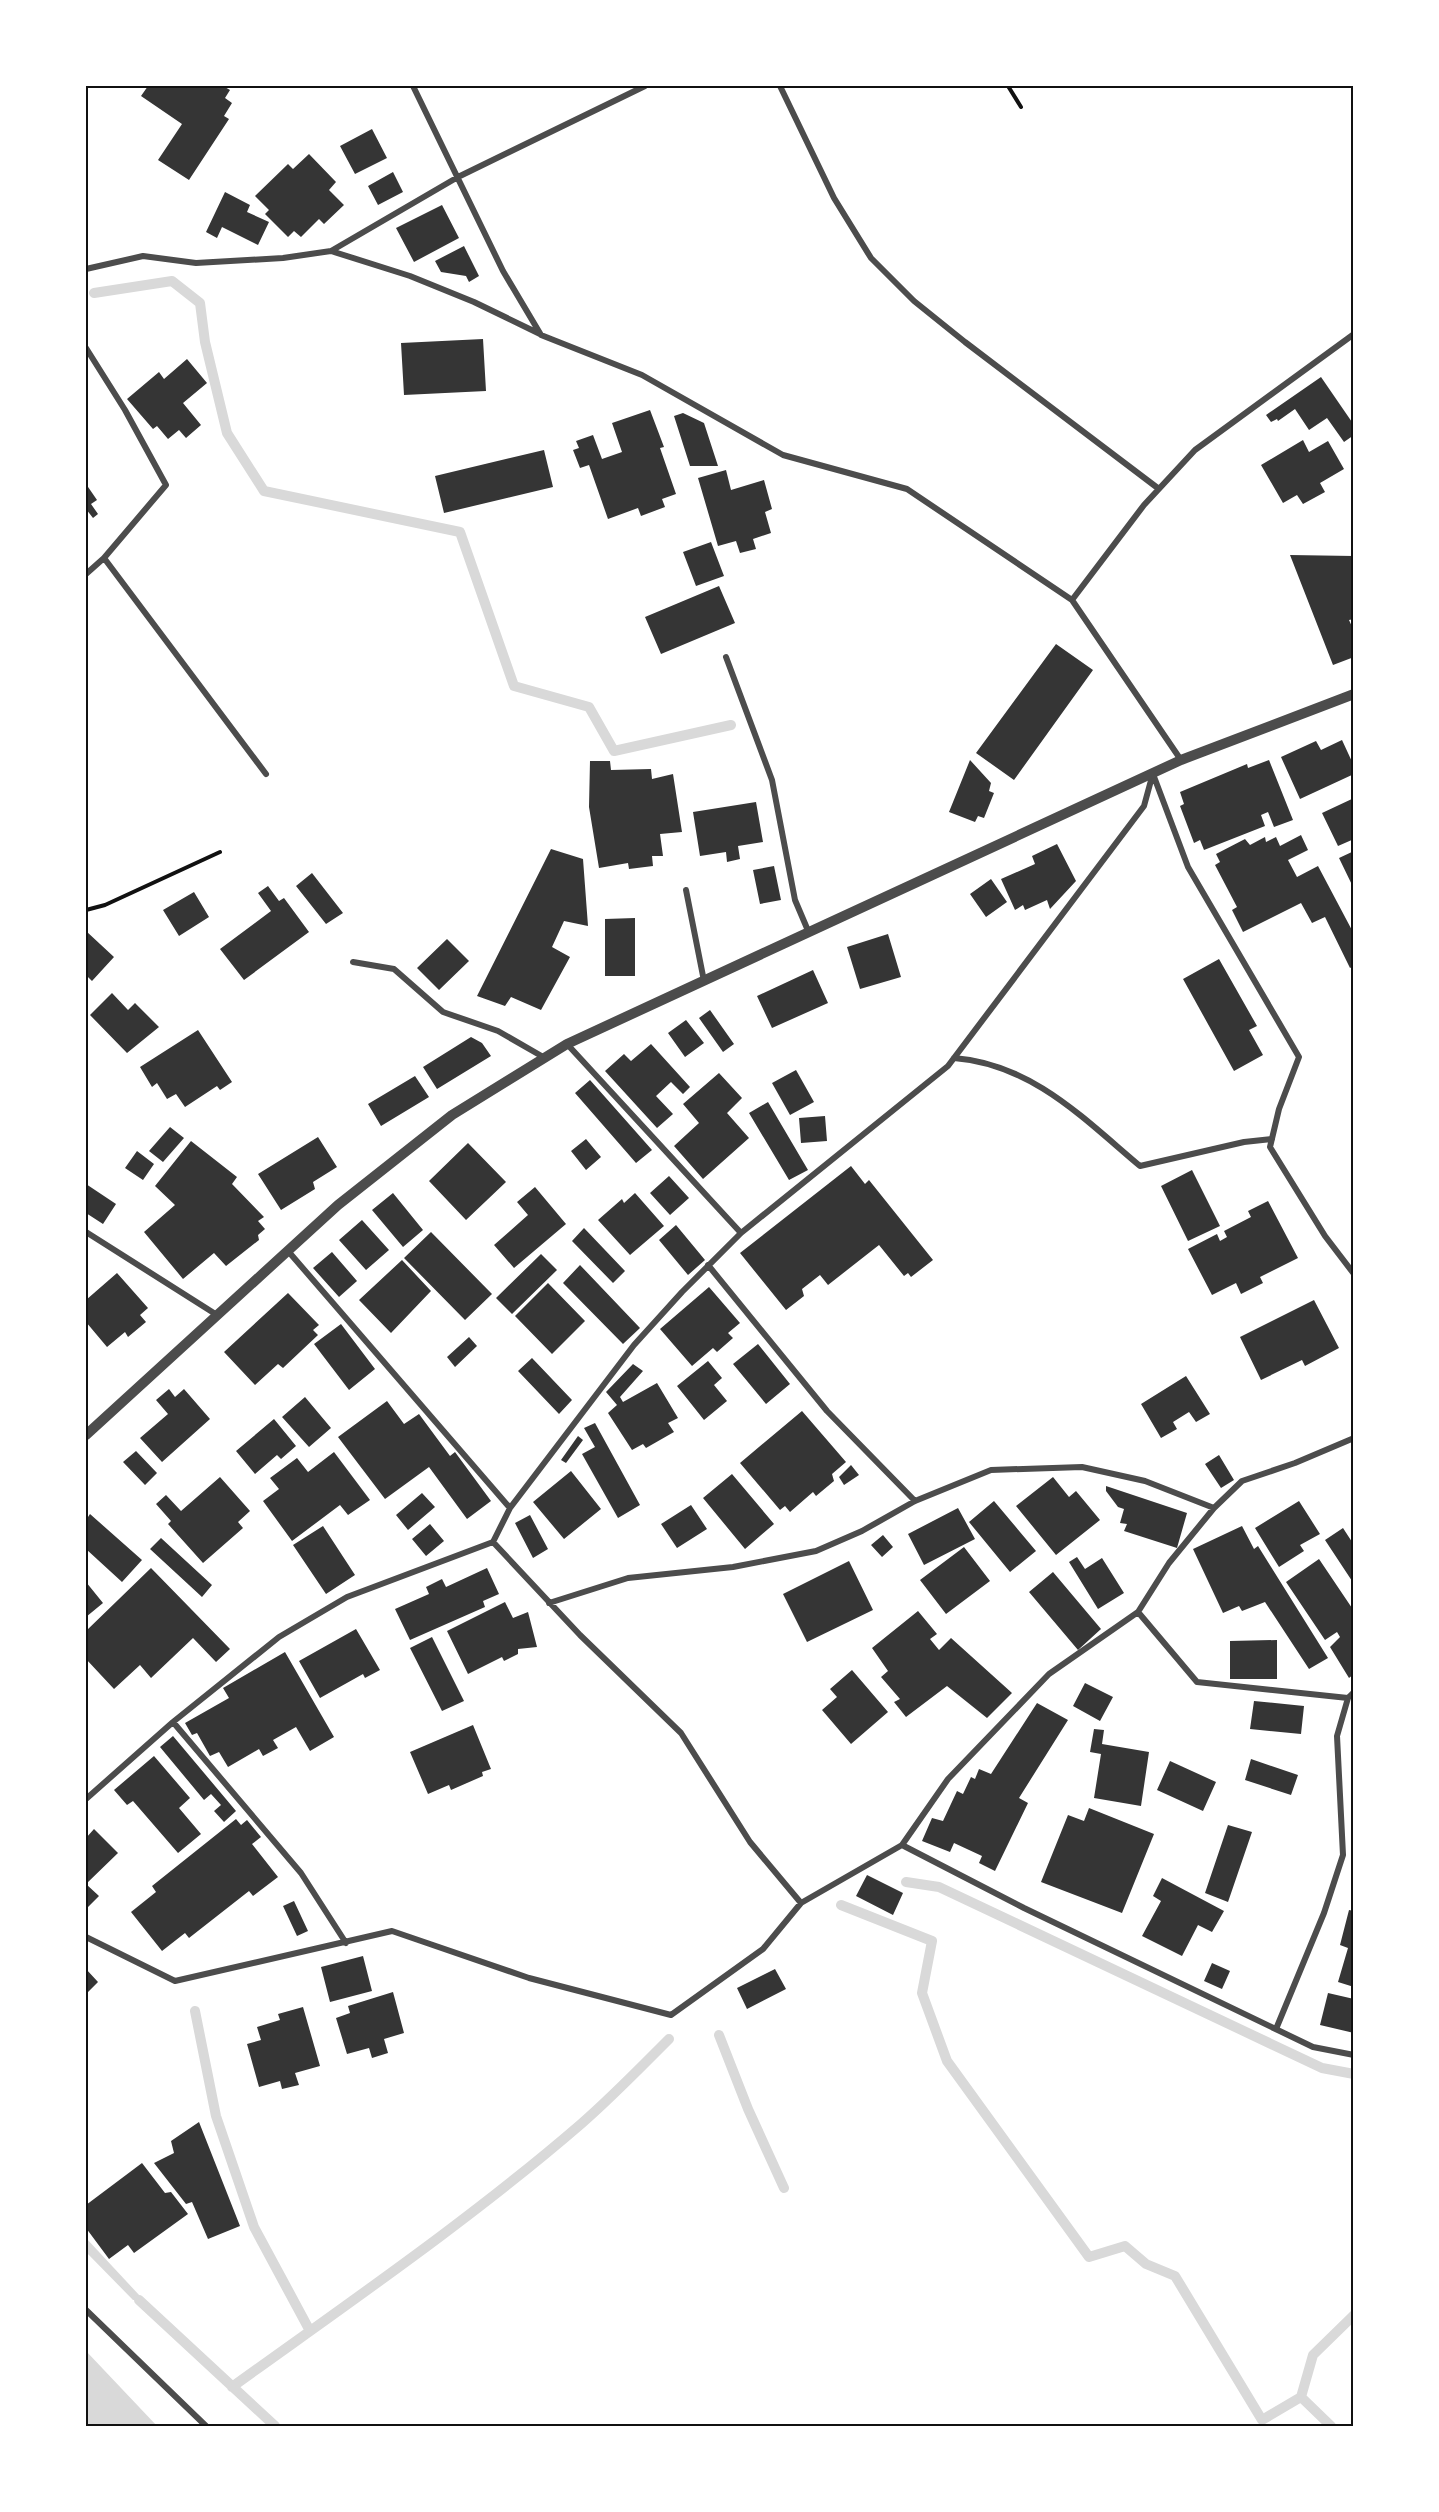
<svg xmlns="http://www.w3.org/2000/svg" width="1439" height="2512" font-family="'Roboto Condensed',sans-serif">
<style>
.water{fill:#d9d9d9}
.lines{fill:none;stroke-linecap:round;stroke-linejoin:round}
.stream{stroke:#d9d9d9;stroke-width:10}
.building{fill:#353535}
.path{stroke:#111;stroke-width:4}
.minor{stroke:#4c4c4c;stroke-width:6}
.tertiary{stroke:#4c4c4c;stroke-width:10}
.neatline{fill:none;stroke:#111;stroke-width:2}
</style>
<rect width="100%" height="100%" fill="#fff"/>
<path class="water" d="M86,2238l54,58 -1,4h-6l-47,-48z
M86,2351l71,75h-71z"/>
<g class="lines">
<path class="stream" d="M94,293l78,-12 28,22 5,39 22,91 37,58 196,41 54,154 75,21 25,44 117,-26
M906,1882l33,5 383,181 32,6
M841,1905l91,36 -10,52 25,68 142,196 36,-11 21,18 29,12 87,144 39,-23 30,29
M195,2011l21,105 38,111 56,104
M719,2035l29,74 36,79
M139,2300l136,126
M232,2387c118,-85 239,-168 349,-263 30,-26 59,-56 88,-85
M1301,2397l12,-42 41,-40"/>
</g>
<path class="building" d="M148,86h75l7,4 -5,8 7,5 -8,13 5,3 -40,61 -31,-20 24,-36 -41,-28z
M372,129l15,29 -32,16 -15,-28z
M309,154l27,28 -7,8 15,15 -20,19 -5,-5 -18,18 -7,-6 -6,6 -23,-23 4,-4 -14,-14 33,-32 5,5z
M393,172l10,20 -25,13 -10,-19z
M225,192l25,13 -3,7 22,10 -11,23 -36,-18 -5,11 -11,-6z
M442,205l17,33 -45,24 -18,-34z
M464,246l15,30 -10,6 -3,-6 -25,-4 -6,-11z
M483,339l3,52 -82,4 -3,-52z
M187,359l20,24 -24,20 18,22 -15,13 -7,-8 -11,9 -11,-13 -4,3 -26,-30 32,-27 5,7z
M1321,377l33,48v10l-10,7 -17,-24 -18,12 -14,-21 -17,12 -1,-2 -6,3 -5,-7z
M650,410l14,37 -4,1 16,46 -14,5 3,8 -24,9 -3,-8 -30,11 -19,-54 -9,3 -7,-18 6,-2 -3,-7 17,-6 9,24 20,-7 -10,-29z
M683,413l21,10 14,43h-28l-16,-50z
M1303,440l6,12 19,-11 16,28 -24,14 5,9 -22,12 -6,-9 -14,8 -22,-38z
M544,450l9,37 -109,26 -9,-37z
M726,470l5,20 33,-10 8,29 -7,3 6,21 -18,6 3,10 -16,4 -4,-12 -18,5 -20,-68z
M86,484l11,16 -6,4 7,10 -5,4 -7,-9z
M711,542l13,34 -28,10 -13,-34z
M1290,555l64,1v63l-5,1 5,11v26l-21,8z
M719,586l16,37 -74,31 -16,-37z
M1056,644l37,26 -79,110 -38,-27z
M1342,740l12,26v8l-54,25 -19,-42 35,-16 5,9z
M970,760l21,23 -2,8 5,2 -10,25 -6,-2 -3,6 -26,-10z
M1269,760l24,60 -19,7 -6,-15 -7,3 4,11 -61,24 -4,-10 -6,3 -14,-37 4,-2 -4,-12 67,-28 1,4z
M590,761h20l1,9 40,-1 1,10 21,-5 9,58 -22,2 3,22h-11l1,10 -24,3 -1,-6 -29,5 -10,-61z
M1354,798v41l-16,7 -16,-33z
M756,802l7,40 -25,4 2,13 -13,3 -1,-10 -26,4 -7,-44z
M1301,835l7,15 -20,10 9,17 21,-11 36,68v32l-4,2 -25,-51 -13,6 -11,-20 -58,29 -11,-22 5,-3 -22,-42 5,-3 -4,-8 29,-15 5,6 15,-8 1,5 10,-5 4,9z
M1057,844l19,37 -26,28 -3,-9 -22,10 -2,-5 -8,5 -14,-31 34,-15 -3,-8z
M551,849l32,10 5,67 -24,-5 -12,26 18,10 -29,53 -30,-13 -6,9 -28,-10z
M1354,851v38l-15,-31z
M774,866l7,34 -21,4 -7,-34z
M312,873l31,40 -17,11 -30,-38z
M991,879l16,23 -21,15 -16,-23z
M268,886l11,15 5,-3 25,34 -65,48 -24,-31 51,-38 -13,-18z
M194,892l15,25 -30,19 -16,-26z
M635,918v58h-30v-57z
M86,931l28,26 -22,24 -6,-6z
M888,934l13,43 -41,12 -13,-42z
M447,939l22,22 -30,29 -22,-22z
M1219,959l38,67 -8,4 14,25 -29,16 -51,-92z
M813,970l15,33 -56,25 -15,-32z
M112,993l16,17 7,-7 24,24 -32,26 -37,-38z
M710,1010l24,34 -11,8 -24,-34z
M686,1020l18,23 -19,14 -17,-24z
M198,1030l34,52 -12,8 -3,-4 -32,21 -9,-13 -9,5 -10,-16 -5,4 -12,-20z
M471,1037l11,6 9,13 -54,33 -14,-22z
M651,1044l39,43 -7,7 -12,-12 -15,14 17,18 -16,14 -52,-57 19,-17 7,7z
M796,1070l18,32 -24,13 -18,-32z
M719,1073l23,25 -15,15 22,25 -46,41 -29,-33 25,-23 -16,-19z
M415,1076l14,21 -48,29 -13,-22z
M590,1080l62,70 -16,13 -61,-70z
M768,1102l40,68 -19,10 -40,-67z
M825,1116l2,25 -26,2 -2,-25z
M170,1127l14,11 -21,24 -14,-11z
M318,1137l19,30 -24,15 2,7 -34,21 -23,-36z
M586,1139l15,18 -15,13 -15,-19z
M191,1141l46,36 -5,7 32,33 -6,4 7,8 -7,6 1,5 -33,26 -12,-13 -31,26 -39,-47 31,-27 -20,-19z
M468,1143l38,39 -40,38 -37,-39z
M137,1151l17,13 -11,16 -18,-12z
M851,1166l14,18 4,-4 64,80 -22,17 -3,-4 -4,3 -25,-31 -51,40 -8,-10 -18,14 2,7 -18,14 -46,-57z
M1192,1170l28,56 -32,15 -27,-55z
M669,1176l20,22 -19,17 -20,-22z
M86,1184l30,20 -13,20 -17,-11z
M535,1187l31,37 -52,44 -20,-23 34,-30 -11,-13z
M393,1193l30,37 -20,17 -31,-37z
M635,1193l29,33 -34,29 -32,-35 24,-21 2,4z
M1268,1201l30,57 -38,19 3,6 -22,11 -5,-11 -24,12 -24,-46 29,-15 3,7 7,-4 -3,-6 27,-14 -3,-6z
M362,1220l27,30 -23,20 -27,-30z
M676,1225l29,35 -17,15 -29,-35z
M584,1228l41,43 -12,12 -41,-42z
M431,1232l61,62 -27,26 -61,-62z
M332,1252l25,29 -18,16 -26,-29z
M541,1254l16,16 -45,44 -16,-16z
M402,1260l29,31 -40,42 -32,-33z
M580,1265l60,63 -17,16 -60,-61z
M117,1273l31,35 -8,7 6,7 -18,15 -3,-5 -18,15 -21,-25v-22z
M548,1283l37,38 -33,33 -37,-38z
M709,1287l31,36 -12,10 5,5 -16,14 -4,-4 -21,18 -32,-37z
M288,1293l31,32 -6,5 5,5 -35,33 -5,-4 -23,21 -31,-33z
M1314,1300l25,48 -34,18 -3,-6 -41,20 -21,-43z
M341,1324l34,45 -26,21 -35,-46z
M469,1337l8,9 -22,21 -8,-10z
M758,1344l32,40 -24,20 -33,-40z
M532,1358l40,42 -13,14 -41,-43z
M708,1361l14,17 -8,7 13,16 -23,19 -27,-34z
M633,1364l10,7 -23,26 3,5 34,-19 21,35 -10,5 6,9 -28,16 -3,-4 -11,6 -24,-37 9,-8 -11,-13z
M1186,1376l24,38 -14,8 -7,-10 -16,10 4,7 -16,9 -20,-34z
M169,1389l6,8 9,-8 26,30 -48,43 -22,-24 28,-24 -12,-14z
M305,1397l26,31 -22,19 -27,-30z
M387,1401l17,23 15,-10 31,42 5,-4 36,49 -24,18 -38,-52 -44,32 -47,-62z
M802,1411l44,51 -14,12 2,7 -18,15 -3,-4 -23,20 -5,-6 -5,4 -40,-47z
M274,1419l22,27 -15,13 -4,-4 -22,19 -19,-23z
M595,1423l45,82 -22,13 -36,-64 13,-7 -11,-19z
M578,1436l5,4 -17,23 -5,-3z
M136,1451l21,22 -12,12 -22,-23z
M334,1452l36,48 -22,15 -8,-10 -48,36 -29,-40 16,-12 -9,-11 27,-20 11,14z
M1219,1455l15,25 -13,8 -16,-24z
M851,1465l8,10 -15,10 -5,-8z
M571,1471l30,38 -37,30 -31,-37z
M732,1474l42,50 -29,25 -42,-51z
M220,1477l30,34 -12,11 5,6 -40,35 -35,-39 3,-3 -15,-17 10,-9 15,16z
M1053,1477l16,20 7,-6 24,29 -44,35 -40,-49z
M1106,1486l81,27 -10,35 -53,-17 3,-7 -7,-1 4,-14 -6,-2 -12,-16z
M422,1493l13,14 -27,23 -12,-15z
M994,1501l42,50 -26,21 -41,-50z
M1299,1501l21,33 -20,11 4,6 -25,16 -24,-39z
M691,1505l16,24 -30,19 -16,-24z
M958,1508l17,31 -51,26 -16,-31z
M90,1514l52,46 -20,22 -36,-33v-29z
M530,1515l18,34 -15,9 -18,-35z
M430,1524l14,17 -18,15 -14,-17z
M323,1526l32,49 -29,19 -33,-49z
M1242,1526l12,23 4,-3 70,112 -19,11 -44,-67 -23,9 -3,-5 -16,7 -30,-64z
M1343,1528l11,17v39l-29,-44z
M883,1535l10,12 -11,10 -11,-12z
M161,1538l51,47 -10,12 -52,-48z
M964,1547l26,34 -44,33 -26,-34z
M1077,1557l8,12 17,-11 22,35 -26,16 -29,-47z
M1319,1559l35,52v63l-5,4 -19,-31 10,-10 -3,-5 -12,8 -39,-58z
M849,1561l24,49 -66,32 -24,-48z
M151,1568l79,81 -14,13 -23,-24 -42,40 -11,-13 -26,24 -28,-30v-28z
M487,1568l12,26 -16,7 2,6 -75,33 -15,-31 34,-15 -3,-7 16,-8 4,8z
M1053,1572l48,57 -23,21 -49,-58z
M86,1582l17,21 -17,14z
M505,1602l8,16 15,-6 9,35 -19,2v5l-14,7 -2,-4 -34,17 -21,-43z
M918,1611l19,23 -7,5 9,11 12,-12 61,55 -25,25 -40,-32 -41,31 -12,-15 6,-3 -19,-22 7,-6 -16,-23z
M356,1629l24,41 -15,8 -2,-4 -43,24 -21,-37z
M432,1637l32,64 -22,10 -32,-63z
M1277,1640v39h-47v-38z
M285,1652l49,85 -24,14 -14,-24 -23,13 5,8 -15,8 -4,-7 -31,18 -9,-15 -9,4 -13,-23 -5,2 -7,-12 44,-25 -6,-10z
M852,1670l36,42 -37,32 -29,-34 15,-13 -7,-8z
M1085,1683l28,14 -13,24 -27,-15z
M1254,1701l50,5 -3,28 -51,-5z
M1037,1703l31,17 -49,78 9,5 -33,68 -16,-8 3,-7 -28,-13 -4,9 -28,-11 10,-23 11,3 14,-30 6,3 8,-17 4,2 4,-10 12,5z
M473,1725l18,44 -9,3 1,4 -32,14 -2,-5 -21,9 -18,-42z
M1094,1729l10,1 -2,14 47,8 -8,54 -47,-8 7,-44 -11,-2z
M173,1736l63,75 -12,11 -10,-11 7,-6 -10,-11 -7,6 -44,-53z
M154,1756l36,42 -11,10 22,26 -23,19 -45,-52 -6,4 -13,-15z
M1251,1759l47,16 -7,20 -46,-15z
M1170,1761l46,21 -13,29 -46,-21z
M1089,1808l65,26 -32,79 -81,-31 27,-67 16,6z
M236,1819l5,6 6,-5 14,17 -9,7 26,33 -25,19 -4,-5 -60,47 -4,-5 -23,18 -31,-39 25,-20 -4,-6z
M1228,1825l24,7 -24,70 -23,-9z
M94,1829l24,24 -32,31 13,12 -13,13v-71z
M867,1875l36,18 -10,22 -37,-19z
M1162,1878l62,33 -12,21 -14,-7 -16,31 -40,-20 19,-35 -8,-5z
M294,1901l14,30 -11,5 -14,-30z
M1349,1910l5,1v76l-16,-5 10,-34 -8,-3z
M363,1956l9,35 -42,11 -9,-35z
M1212,1963l18,8 -8,18 -18,-8z
M86,1969l12,13 -12,12z
M775,1969l11,20 -39,20 -10,-21z
M393,1992l11,41 -20,6 4,14 -16,5 -3,-10 -22,6 -11,-36 14,-5 -2,-7z
M1328,1993l26,6v34l-34,-8z
M303,2007l17,59 -25,7 4,12 -17,4 -2,-8 -21,6 -12,-43 14,-4 -4,-13 23,-7 -2,-6z
M199,2122l41,104 -32,13 -16,-37 -6,2 -32,-41 20,-10 -3,-12z
M142,2163l23,30 6,-1 17,22 -54,39 -6,-8 -19,14 -23,-31v-23z"/>
<g class="lines">
<path class="path" d="M1008,86l13,21
M86,910l19,-5 115,-53"/>
<path class="minor" d="M413,86l90,185 38,64 101,40 141,80 124,34 165,111 109,160
M780,86l54,112 37,60 43,43 51,41 194,147
M331,251l127,-74 187,-91
M86,269l57,-13 53,7 87,-5 48,-7 79,25 64,26 66,32
M86,348l39,62 41,75 -62,73 -18,16
M104,558l162,216
M1072,600l72,-95 51,-55 159,-116
M726,657l46,123 23,120 14,33
M1153,774l35,93 111,190 -20,52 -9,38 55,89 29,38
M686,890l18,91
M353,962l41,7 49,43 55,19 47,27
M567,1044l174,189
M954,1058c78,6 130,61 186,108l104,-24 28,-3
M86,1232l131,83
M288,1251l222,257
M708,1265l119,146 88,90
M493,1542l87,93 101,98 69,109 51,61 101,-58 122,63 289,139 41,8
M549,1603l79,-25 105,-11 83,-16 46,-20 53,-30 76,-31 91,-3 63,14 69,27 28,-27 53,-18 59,-25
M1138,1612l59,70 151,16
M173,1722l128,151 45,70
M86,1799l87,-77 106,-85 68,-40 146,-55 17,-34 124,-163 48,-53 59,-59 207,-167 196,-260 9,-33
M902,1845l46,-66 101,-105 89,-62 31,-49 45,-55
M86,1937l89,44 217,-50 137,47 142,37 92,-66 38,-46
M1276,2029l48,-116 19,-58 -6,-119 11,-38 6,-6
M86,2310l120,116"/>
<path class="tertiary" d="M86,1435l252,-230 114,-90 115,-71 614,-284 173,-66"/>
</g>
<rect width="1439" height="2512" fill="none" stroke="#ffffff" stroke-width="174"/>
<rect x="87" y="87" width="1265" height="2338" class="neatline"/>
</svg>
